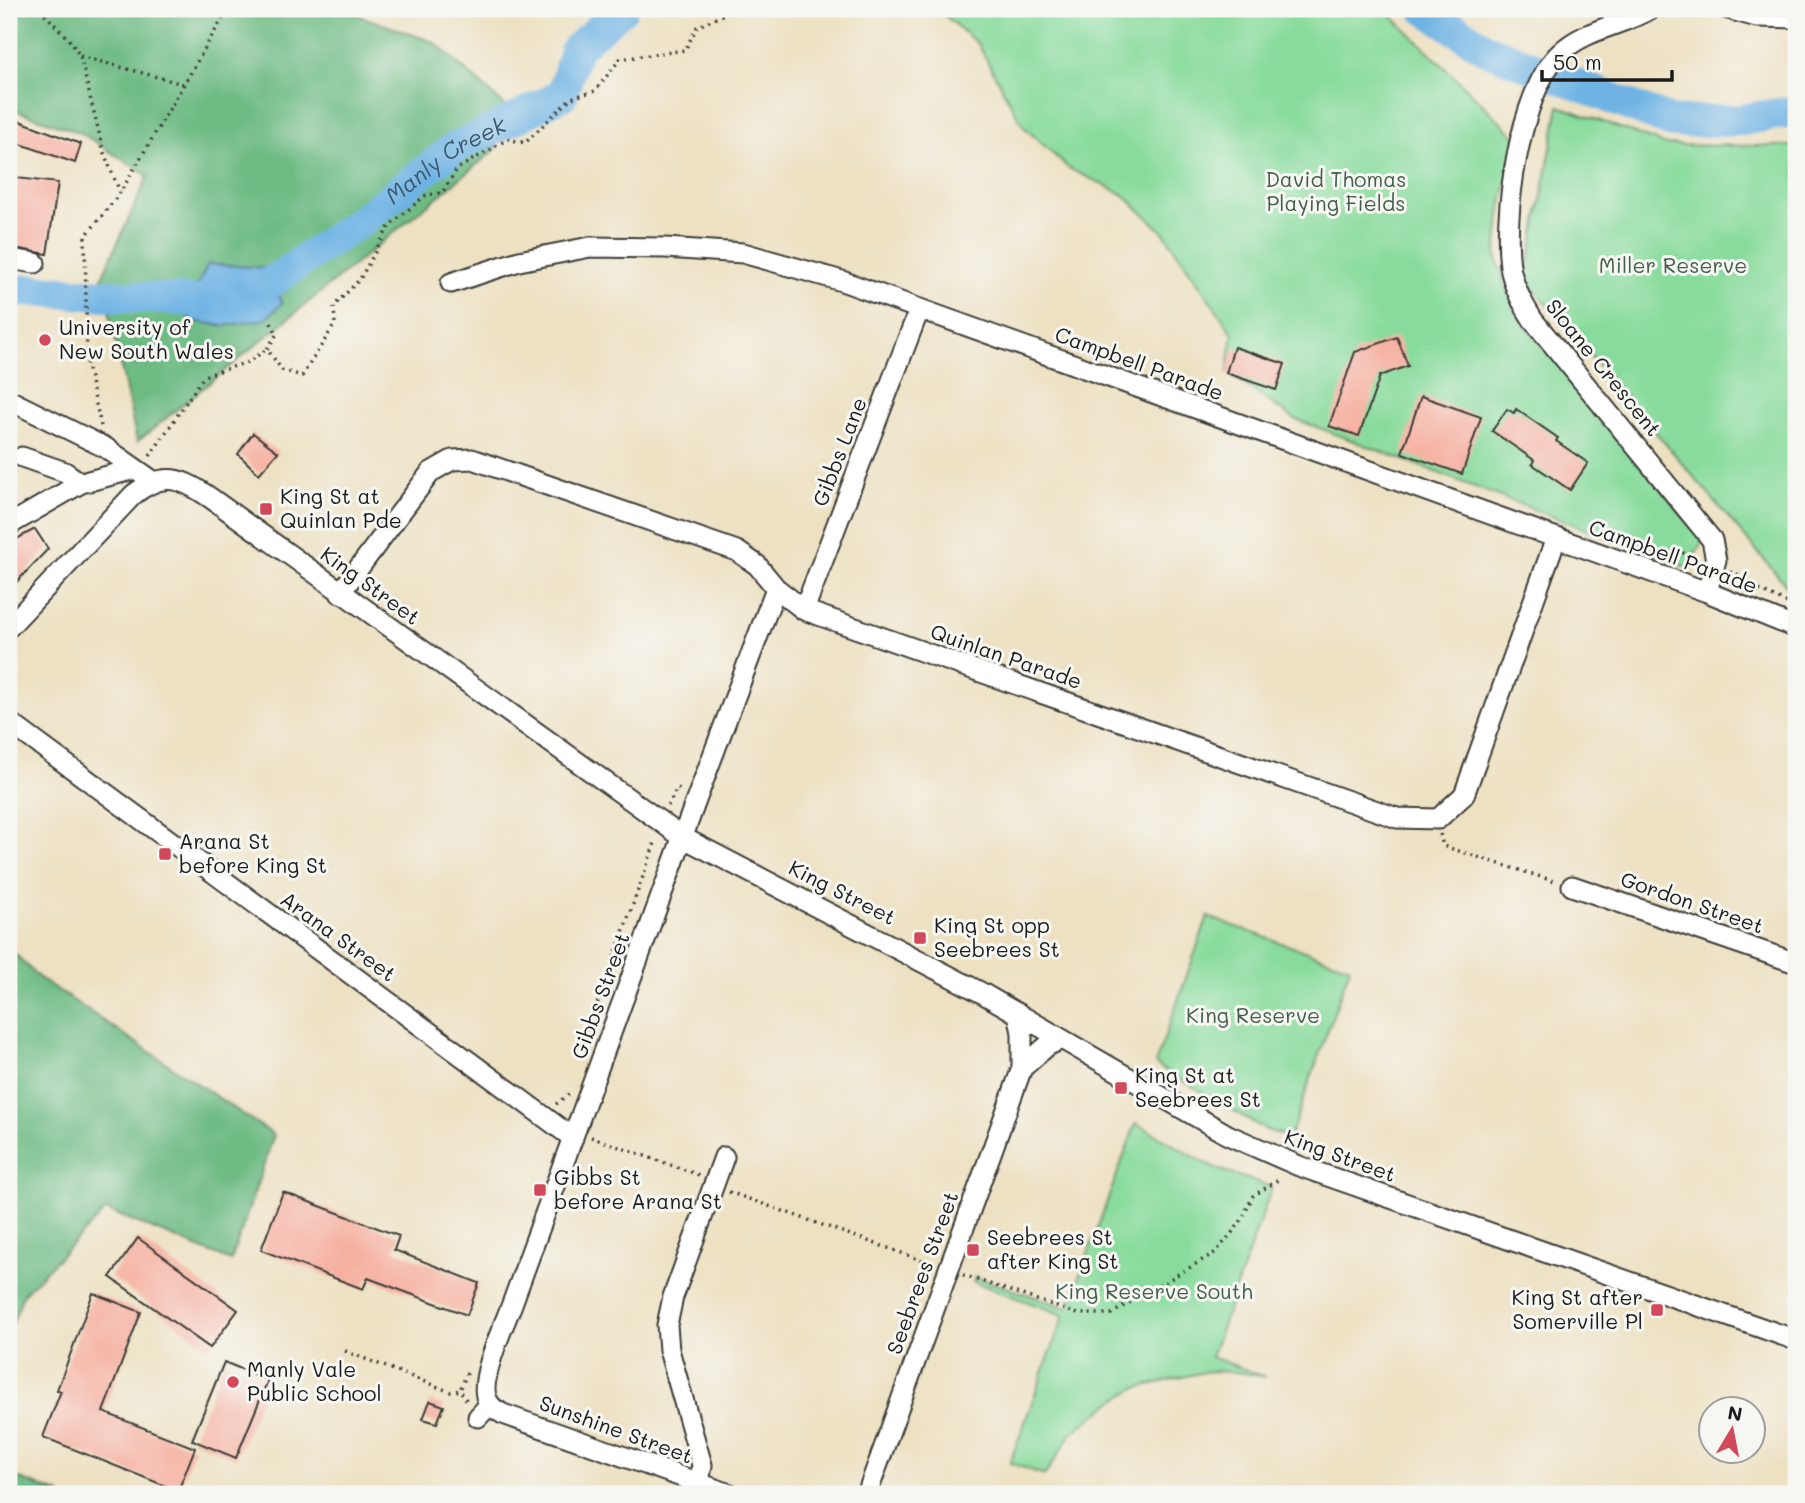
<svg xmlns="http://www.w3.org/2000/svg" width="1805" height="1503" font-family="Mali,sans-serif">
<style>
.green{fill:#88db9c;stroke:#527c5c;stroke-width:2}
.forest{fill:#6ebb84;stroke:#456c50;stroke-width:2}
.water{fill:#6eb3e4;stroke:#456880;stroke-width:2}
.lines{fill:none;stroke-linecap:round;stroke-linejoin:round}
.river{stroke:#6eb3e4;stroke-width:32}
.building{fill:#f6b0a0}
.minor-casing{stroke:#3b3a35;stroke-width:23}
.path{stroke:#3b3a35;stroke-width:3.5;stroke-dasharray:2 5;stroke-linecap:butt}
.minor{stroke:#fff;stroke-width:19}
.poi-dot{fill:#d1495b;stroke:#f6f6f2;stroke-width:2.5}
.labels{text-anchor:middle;stroke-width:6;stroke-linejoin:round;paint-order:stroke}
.park-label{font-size:21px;fill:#425f49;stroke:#f6f6f2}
.poi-label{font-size:21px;fill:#1c1c1c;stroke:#f6f6f2;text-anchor:start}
.street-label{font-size:21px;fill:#1c1c1c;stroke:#f6f6f2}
.water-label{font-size:23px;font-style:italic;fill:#3d586c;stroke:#f6f6f2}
</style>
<rect width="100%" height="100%" fill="#f6f6f2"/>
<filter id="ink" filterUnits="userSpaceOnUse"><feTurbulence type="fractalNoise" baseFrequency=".0143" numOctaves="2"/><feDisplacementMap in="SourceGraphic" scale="14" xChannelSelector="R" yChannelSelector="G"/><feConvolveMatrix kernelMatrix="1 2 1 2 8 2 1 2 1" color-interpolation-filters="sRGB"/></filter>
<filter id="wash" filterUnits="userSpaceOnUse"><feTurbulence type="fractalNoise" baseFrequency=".00686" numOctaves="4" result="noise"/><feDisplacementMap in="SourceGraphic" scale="28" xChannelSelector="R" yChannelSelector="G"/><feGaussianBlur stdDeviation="1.57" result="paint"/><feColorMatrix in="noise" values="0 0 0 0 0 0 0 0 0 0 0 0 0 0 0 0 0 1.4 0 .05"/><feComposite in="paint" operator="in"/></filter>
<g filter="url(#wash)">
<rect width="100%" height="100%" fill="#ede1c2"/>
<path class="green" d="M937,9h448l131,128 -15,72 -5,45 8,30 14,32 185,224 -15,28 -395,-150 -66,-46 6,-38 -69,-101 -41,-39 -55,-26 -45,-42 -45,-82z
M1559,106l108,39 129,1v451l-270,-317z
M1208,917l142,50 -60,170 -24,-7 -111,-66z
M1136,1123l78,45 58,19 -61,170 55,20 -30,-5 -28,-1 -72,17 -24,14 -40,31 -27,42 -35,-12 54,-148 -91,-33 2,-5 93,31z"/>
<path class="forest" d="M9,9h331l94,33 69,62 -7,45 -359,293 -35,-165 46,-101 -67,-43 -72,-25z
M9,948l29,29 236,158 -43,126 -125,-51 -83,84 -14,40z
M9,1475l52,19h-52z"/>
<path class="water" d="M208,264l59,4 15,35 -16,16 -42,7 -32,-5 -8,-9z"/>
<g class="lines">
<g class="river">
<path d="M1425,9l61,40 186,73 69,-2 55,-9"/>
<path id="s1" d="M9,292l20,-2 184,12 35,-4 111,-76 94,-73 109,-54 14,-46 46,-40"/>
</g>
</g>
<g id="blocks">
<path class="building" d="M9,117l72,27 -6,19 -66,-23z
M9,177l49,6 -11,71 -38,-7z
M1397,337l11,29 -28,10 -21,60 -30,-10 26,-74z
M1234,347l51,17 -9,26 -50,-17z
M1421,396l60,21 -19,57 -60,-21z
M1507,409l7,4 2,-4 42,29 -2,3 32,22 -18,27 -38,-26 2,-4 -42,-29z
M253,433l25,19 -19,22 -21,-20z
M35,529l13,20 -39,41v-47z
M283,1192l116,44 -5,14 85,33 -12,32 -99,-37 -5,11 -102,-39z
M138,1238l100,72 -28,38 -100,-71z
M93,1293l48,19 -38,100 92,36 -17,43 -135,-54 18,-46 -4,-1z
M224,1362l44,18 -32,78 -44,-18z
M430,1401l14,5 -7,17 -14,-4z"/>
</g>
</g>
<g filter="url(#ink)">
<use href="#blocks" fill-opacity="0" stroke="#3b3a35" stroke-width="2"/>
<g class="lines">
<g class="minor-casing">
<path id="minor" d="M1650,9c-29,17 -65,20 -90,44 -40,37 -59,167 -49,219 4,18 12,32 22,48l179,220 4,20 -9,32
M1728,9l29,8 39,1
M9,259l26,4
M451,283l68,-22 71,-14 75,1 78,5 99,28 865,311 89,36
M9,400l97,48 47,33
M22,457l43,15 16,11
M9,525l72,-42 54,-14
M340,593l91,-121 21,-12 20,-1 265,92 20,14 19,23 28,22 593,208 41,1 26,-24 92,-257
M804,610l115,-300
M9,627l124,-132c31,-25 49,-17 79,4l470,338 300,156 246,142 71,31 497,174
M9,722l564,416
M1572,886l224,77
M1022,1068l25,-22 15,-7
M478,1417l12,-13
M699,1483l3,-18 -33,-115 -2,-25 6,-28 51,-140
M730,1494l-227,-80c-7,-4 -13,-7 -16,-15 -9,-19 17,-74 25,-95l186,-509 78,-207
M867,1494l155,-426v-35l-4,-20"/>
</g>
<path class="path" d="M40,9l30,32 10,15 24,97 16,39
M80,56l103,28
M271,323l6,11 -10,15 15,21 20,6 33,-52 -1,-18 26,-27 30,-54 36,-30 16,-2 15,-24 51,-30 17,4 46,-45 24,-7 25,-32 65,-9 12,-23 37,-18
M101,426l-14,-61 -2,-128 35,-44 108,-184
M150,456l54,-80 44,-14 19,-13
M1664,558l6,-5 10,-2 17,10
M1730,572l10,3 19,15 37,17
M668,806l9,-18 6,2
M1440,834l3,12 114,36
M586,1044l2,-14 68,-190
M556,1104l13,-10
M591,1137l108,38
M729,1192l204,72
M963,1275l115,39h33l105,-62 24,-29 13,-27 28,-18
M345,1351l106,41 9,-2
M467,1373l-7,17 9,14"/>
<use href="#minor" class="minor"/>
</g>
</g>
<g class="poi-dot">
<circle cx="45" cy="340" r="7"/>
<rect x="259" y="502" width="14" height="14" rx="3.5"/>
<rect x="158" y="847" width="14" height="14" rx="3.5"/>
<rect x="913" y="931" width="14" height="14" rx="3.5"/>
<rect x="1114" y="1081" width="14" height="14" rx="3.5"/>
<rect x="533" y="1183" width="14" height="14" rx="3.5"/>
<rect x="966" y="1243" width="14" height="14" rx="3.5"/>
<rect x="1650" y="1303" width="14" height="14" rx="3.5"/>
<circle cx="233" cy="1382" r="7"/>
</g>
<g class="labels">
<g class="park-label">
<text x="1336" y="187">David Thomas<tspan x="1336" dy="24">Playing Fields</tspan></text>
<text x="1673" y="273">Miller Reserve</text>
<text x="1253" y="1023">King Reserve</text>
<text x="1154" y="1299">King Reserve South</text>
</g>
<g class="poi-label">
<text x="59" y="335">University of<tspan x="59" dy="24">New South Wales</tspan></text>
<text x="280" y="504">King St at<tspan x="280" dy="24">Quinlan Pde</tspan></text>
<text x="179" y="849">Arana St<tspan x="179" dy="24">before King St</tspan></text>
<text x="934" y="933">King St opp<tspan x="934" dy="24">Seebrees St</tspan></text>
<text x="1135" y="1083">King St at<tspan x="1135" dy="24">Seebrees St</tspan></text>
<text x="554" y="1185">Gibbs St<tspan x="554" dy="24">before Arana St</tspan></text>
<text x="987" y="1245">Seebrees St<tspan x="987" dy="24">after King St</tspan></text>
<text x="1643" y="1305" text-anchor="end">King St after<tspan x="1643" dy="24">Somerville Pl</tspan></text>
<text x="247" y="1377">Manly Vale<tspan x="247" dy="24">Public School</tspan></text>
</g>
<g class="street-label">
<text transform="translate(1139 364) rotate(20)" y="7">Campbell Parade</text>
<text transform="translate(1603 368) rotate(51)" y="7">Sloane Crescent</text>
<text transform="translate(840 452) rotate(-69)" y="7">Gibbs Lane</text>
<text transform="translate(1673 557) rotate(20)" y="7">Campbell Parade</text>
<text transform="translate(370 586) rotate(36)" y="7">King Street</text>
<text transform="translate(1006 657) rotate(19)" y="7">Quinlan Parade</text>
<text transform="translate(842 893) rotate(27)" y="7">King Street</text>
<text transform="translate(1692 903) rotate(19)" y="7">Gordon Street</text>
<text transform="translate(338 937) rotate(36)" y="7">Arana Street</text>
<text transform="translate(601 996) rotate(-70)" y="7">Gibbs Street</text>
<text transform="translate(1340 1156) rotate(20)" y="7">King Street</text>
<text transform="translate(923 1273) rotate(-70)" y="7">Seebrees Street</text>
<text transform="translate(616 1430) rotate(20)" y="7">Sunshine Street</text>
</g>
<g class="water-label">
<text dy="8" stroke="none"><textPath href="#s1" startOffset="481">Manly Creek</textPath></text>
</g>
</g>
<rect width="1805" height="1503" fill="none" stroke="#f6f6f2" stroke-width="35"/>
<g transform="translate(1732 1430) rotate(10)"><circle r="33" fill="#f6f6f2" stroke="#9f9f9c" stroke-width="2"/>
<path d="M0-5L12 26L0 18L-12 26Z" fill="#d1495b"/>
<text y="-10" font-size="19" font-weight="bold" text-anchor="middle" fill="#1c1c1c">N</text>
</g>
<path d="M1542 70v10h130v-10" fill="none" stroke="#1c1c1c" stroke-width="3.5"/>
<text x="1553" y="70" font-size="21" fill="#1c1c1c" stroke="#f6f6f2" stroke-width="5" paint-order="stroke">50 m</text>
</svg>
